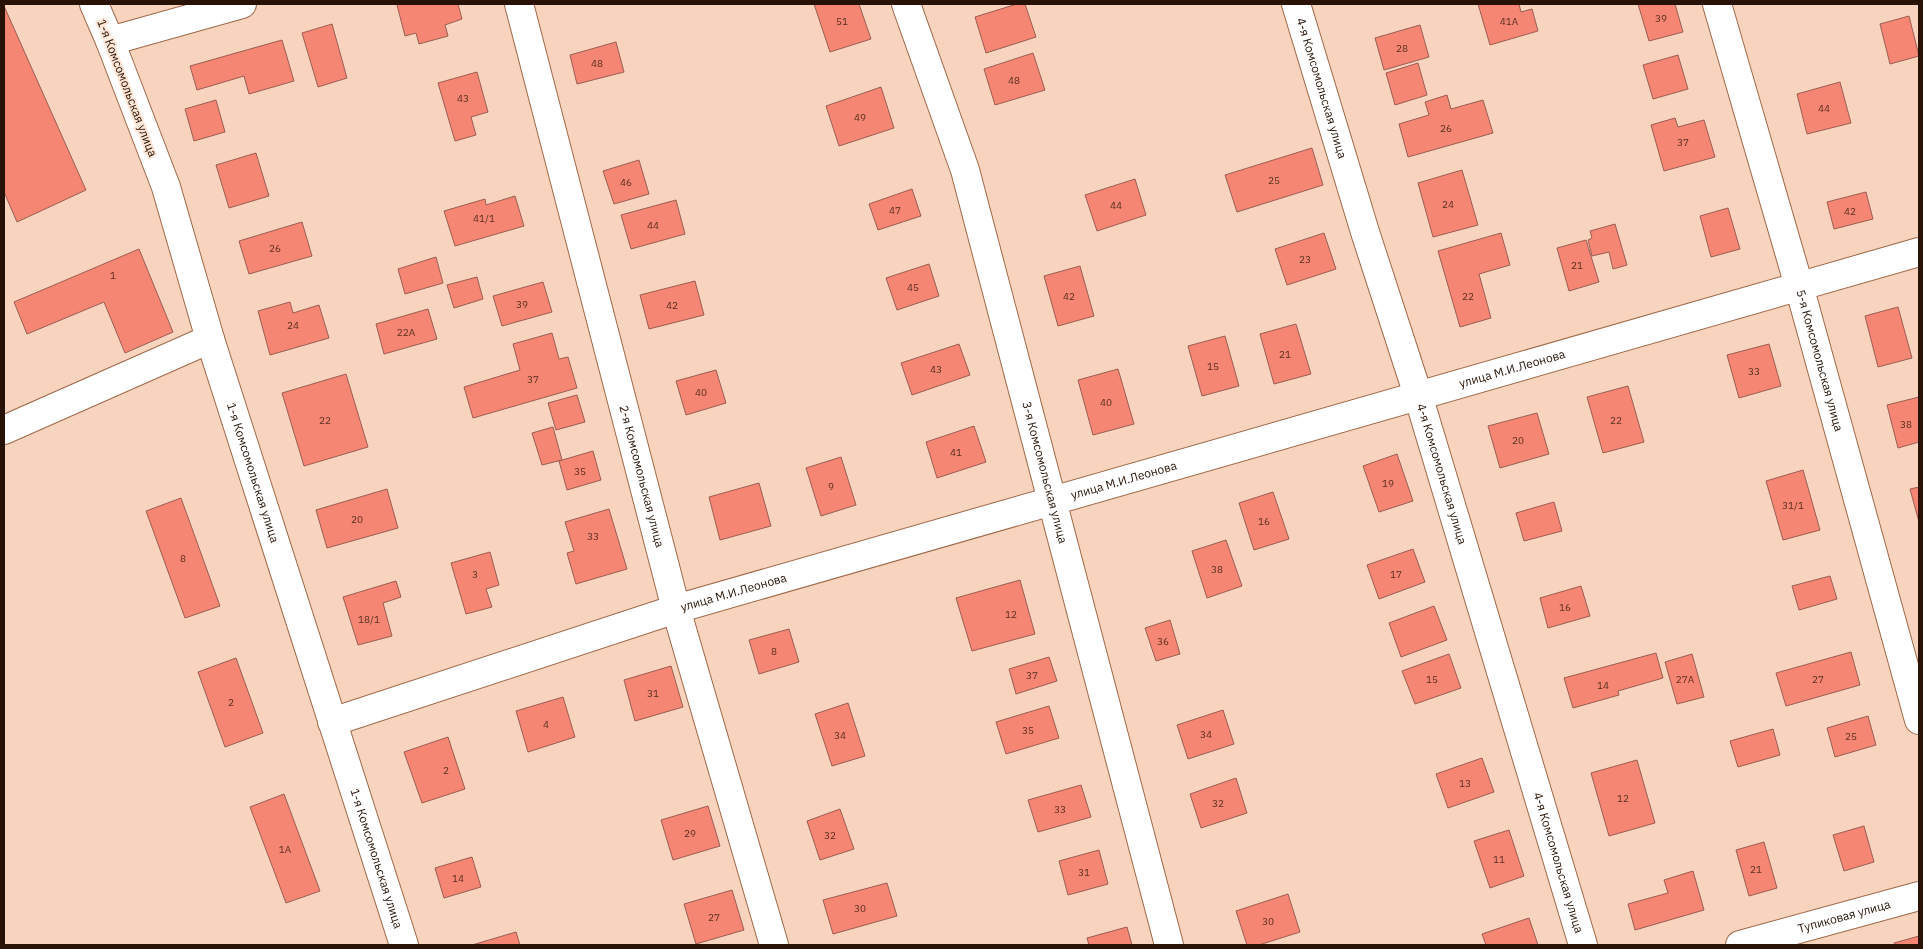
<svg xmlns="http://www.w3.org/2000/svg" width="1923" height="949" font-family="'IBM Plex Sans',sans-serif">
<style>
.building{fill:#f48673;stroke:#9b5d52}
.lines{fill:none;stroke-linecap:round;stroke-linejoin:round}
.minor-casing{stroke:#9f6949;stroke-width:30}
.major-casing{stroke:#9f6949;stroke-width:30}
.minor{stroke:#fff;stroke-width:28}
.major{stroke:#fff;stroke-width:28}
.labels{text-anchor:middle;stroke-width:4;stroke-linejoin:round;paint-order:stroke}
.number-label{font-size:10px;fill:#5a2f20}
.street-label{font-size:12px;fill:#271205;stroke:#fde4d5}
</style>
<rect width="100%" height="100%" fill="#f8d3be"/>
<path class="building" d="M401,4h57l4,15 -17,6 3,11 -29,8 -3,-11 -11,3 -8,-31z
M814,4h45l12,35 -41,13z
M1017,4h8l11,33 -50,16 -11,-36z
M1478,4h41l2,8 11,-3 6,22 -48,14z
M1638,4h37l8,28 -34,9z
M4,6l82,184 -69,32 -13,-30z
M1909,16l10,40 -29,8 -10,-40z
M332,24l15,54 -29,9 -16,-54z
M1420,25l9,32 -45,13 -9,-32z
M282,40l12,41 -45,13 -5,-18 -47,14 -7,-24z
M616,42l8,30 -47,12 -7,-29z
M1033,53l12,37 -50,15 -11,-36z
M1678,55l10,34 -35,10 -10,-34z
M1418,63l9,32 -32,10 -9,-32z
M477,72l11,40 -17,5 5,18 -21,6 -17,-58z
M1840,82l11,41 -44,11 -10,-40z
M881,87l13,41 -55,18 -13,-40z
M1447,95l4,14 32,-9 10,33 -85,24 -9,-33 30,-9 -4,-13z
M216,100l9,32 -31,9 -9,-32z
M1675,118l3,9 26,-7 11,37 -51,14 -13,-46z
M1312,148l11,37 -86,27 -12,-37z
M256,153l13,43 -40,12 -13,-43z
M639,160l10,34 -35,10 -11,-33z
M1462,170l16,55 -45,12 -15,-54z
M1135,179l11,36 -49,16 -12,-36z
M912,189l9,27 -43,14 -9,-26z
M1866,192l7,27 -39,10 -7,-27z
M515,196l9,30 -69,20 -11,-35 41,-12 1,6z
M676,200l9,34 -54,15 -10,-34z
M1728,208l12,41 -29,8 -11,-41z
M302,222l10,34 -63,18 -10,-33z
M1615,224l12,41 -14,4 -4,-17 -17,4 -4,-16 4,-2 -2,-7z
M1324,233l12,36 -49,16 -12,-36z
M1501,233l9,32 -31,9 12,44 -31,9 -22,-76z
M1586,240l13,42 -30,9 -12,-43z
M139,249l34,83 -48,21 -21,-51 -77,32 -13,-32z
M436,257l7,26 -38,11 -7,-25z
M929,264l10,32 -42,14 -11,-32z
M1080,266l14,50 -36,10 -14,-50z
M477,277l6,22 -29,9 -7,-23z
M695,281l9,34 -55,14 -9,-34z
M543,282l9,30 -50,14 -9,-30z
M290,302l3,11 26,-8 10,33 -59,17 -12,-44z
M1898,307l14,51 -34,9 -13,-51z
M428,309l9,30 -53,15 -8,-30z
M1296,324l15,50 -37,10 -14,-50z
M552,333l7,26 9,-2 9,31 -104,30 -9,-31 56,-17 -7,-26z
M1225,336l14,50 -37,10 -14,-50z
M959,344l11,31 -58,20 -11,-32z
M1769,344l12,42 -42,12 -12,-43z
M1118,369l16,55 -41,11 -15,-55z
M716,370l10,33 -40,12 -10,-34z
M346,374l22,73 -64,19 -22,-73z
M1628,386l16,56 -41,11 -16,-56z
M577,395l8,27 -29,8 -8,-27z
M1919,397v45l-21,6 -11,-43z
M1537,413l12,41 -49,14 -12,-42z
M974,426l12,36 -49,16 -11,-36z
M553,427l9,33 -20,5 -10,-32z
M593,451l8,29 -34,10 -8,-29z
M1397,454l16,47 -34,11 -16,-46z
M841,457l15,48 -35,11 -15,-48z
M1803,470l17,60 -37,10 -17,-59z
M759,483l12,43 -51,14 -11,-43z
M1919,487v35l-9,-33z
M387,489l11,39 -71,20 -11,-38z
M1273,492l16,47 -35,11 -15,-47z
M181,498l39,108 -35,12 -39,-107z
M1554,502l8,29 -38,10 -8,-28z
M609,509l18,60 -51,15 -9,-31 7,-2 -9,-29z
M1226,540l16,46 -35,12 -15,-47z
M1413,549l12,33 -46,17 -12,-34z
M490,552l9,33 -13,4 6,18 -26,7 -15,-51z
M1830,576l7,23 -38,11 -7,-24z
M1020,580l15,54 -63,17 -16,-53z
M396,581l5,16 -18,6 9,33 -34,9 -15,-48z
M1581,586l9,30 -42,12 -8,-30z
M1434,606l13,34 -46,17 -12,-34z
M1170,620l10,34 -24,7 -11,-33z
M789,629l10,33 -40,12 -10,-34z
M1851,652l9,33 -74,21 -10,-33z
M1656,653l7,25 -45,13 1,4 -46,13 -9,-30z
M1449,654l12,34 -46,16 -13,-33z
M1692,654l12,43 -27,7 -12,-42z
M1049,657l8,24 -41,13 -7,-25z
M236,658l27,75 -38,14 -27,-75z
M671,666l12,41 -48,14 -11,-41z
M563,697l12,40 -47,15 -12,-41z
M848,703l17,53 -33,10 -17,-52z
M1049,706l10,32 -53,16 -10,-32z
M1223,710l11,34 -46,15 -11,-34z
M1868,716l8,29 -41,12 -8,-29z
M1773,729l7,26 -42,12 -8,-26z
M448,737l17,52 -43,14 -18,-51z
M1482,758l12,34 -46,16 -12,-34z
M1637,760l18,63 -46,13 -18,-63z
M1236,778l11,35 -46,15 -11,-34z
M1081,785l10,32 -53,15 -10,-32z
M284,794l36,97 -34,12 -36,-96z
M708,806l12,40 -47,14 -12,-40z
M840,809l14,40 -34,11 -13,-39z
M1864,826l10,36 -30,9 -11,-36z
M1509,830l15,46 -34,12 -16,-47z
M1764,842l13,46 -28,8 -13,-46z
M1099,850l9,34 -40,11 -9,-34z
M472,857l9,30 -37,11 -9,-30z
M1693,871l11,39 -69,20 -7,-26 40,-11 -4,-13z
M887,883l10,33 -64,18 -10,-34z
M732,890l12,40 -48,14 -12,-40z
M1288,894l12,38 -41,13h-12l-11,-34z
M1529,918l9,27h-52l-4,-11z
M1127,927l5,18h-43l-2,-7z
M516,932l4,13h-48z
M1919,936v9h-24l-1,-2z"/>
<g class="lines">
<g class="minor-casing">
<g id="minor">
<path id="s1" d="M519,4l157,605 98,336"/>
<path id="s2" d="M906,4l59,166 204,775"/>
<path id="s3" d="M1296,4l69,228 53,163 165,550"/>
<path id="s4" d="M1717,4l82,282 120,434"/>
<path id="s5" d="M110,41l56,146 44,152 194,606"/>
<path d="M4,430l206,-91"/>
<path id="s6" d="M332,722l344,-113 1243,-357"/>
<path id="s7" d="M1740,945l179,-49"/>
</g>
</g>
<g class="major-casing">
<path id="major" d="M94,4l16,37 132,-37"/>
</g>
<use href="#minor" class="minor"/>
<use href="#major" class="major"/>
</g>
<g class="labels">
<g class="number-label">
<text x="1661" y="22">39</text>
<text x="842" y="25">51</text>
<text x="1509" y="25">41А</text>
<text x="1402" y="52">28</text>
<text x="597" y="67">48</text>
<text x="1014" y="84">48</text>
<text x="463" y="102">43</text>
<text x="1824" y="112">44</text>
<text x="860" y="121">49</text>
<text x="1446" y="132">26</text>
<text x="1683" y="146">37</text>
<text x="1274" y="184">25</text>
<text x="626" y="186">46</text>
<text x="1448" y="208">24</text>
<text x="1116" y="209">44</text>
<text x="895" y="214">47</text>
<text x="1850" y="215">42</text>
<text x="484" y="222">41/1</text>
<text x="653" y="229">44</text>
<text x="275" y="252">26</text>
<text x="1305" y="263">23</text>
<text x="1577" y="269">21</text>
<text x="113" y="279">1</text>
<text x="913" y="291">45</text>
<text x="1069" y="300">42</text>
<text x="1468" y="300">22</text>
<text x="522" y="308">39</text>
<text x="672" y="309">42</text>
<text x="293" y="329">24</text>
<text x="406" y="336">22А</text>
<text x="1285" y="358">21</text>
<text x="1213" y="370">15</text>
<text x="936" y="373">43</text>
<text x="1754" y="375">33</text>
<text x="533" y="383">37</text>
<text x="701" y="396">40</text>
<text x="1106" y="406">40</text>
<text x="325" y="424">22</text>
<text x="1616" y="424">22</text>
<text x="1906" y="428">38</text>
<text x="1518" y="444">20</text>
<text x="956" y="456">41</text>
<text x="580" y="475">35</text>
<text x="1388" y="487">19</text>
<text x="831" y="490">9</text>
<text x="1793" y="509">31/1</text>
<text x="357" y="523">20</text>
<text x="1264" y="525">16</text>
<text x="593" y="540">33</text>
<text x="183" y="562">8</text>
<text x="1217" y="573">38</text>
<text x="475" y="578">3</text>
<text x="1396" y="578">17</text>
<text x="1565" y="611">16</text>
<text x="1011" y="618">12</text>
<text x="369" y="623">18/1</text>
<text x="1163" y="645">36</text>
<text x="774" y="655">8</text>
<text x="1032" y="679">37</text>
<text x="1432" y="683">15</text>
<text x="1685" y="683">27А</text>
<text x="1818" y="683">27</text>
<text x="1603" y="689">14</text>
<text x="653" y="697">31</text>
<text x="231" y="706">2</text>
<text x="546" y="728">4</text>
<text x="1028" y="734">35</text>
<text x="1206" y="738">34</text>
<text x="840" y="739">34</text>
<text x="1851" y="740">25</text>
<text x="446" y="774">2</text>
<text x="1465" y="787">13</text>
<text x="1623" y="802">12</text>
<text x="1218" y="807">32</text>
<text x="1060" y="813">33</text>
<text x="690" y="837">29</text>
<text x="830" y="839">32</text>
<text x="285" y="853">1А</text>
<text x="1499" y="863">11</text>
<text x="1756" y="873">21</text>
<text x="1084" y="876">31</text>
<text x="458" y="882">14</text>
<text x="860" y="912">30</text>
<text x="714" y="921">27</text>
<text x="1268" y="925">30</text>
</g>
<g class="street-label">
<text dy="4" stroke="none"><textPath href="#s3" startOffset="88">4-я Комсомольская улица</textPath></text>
<text transform="translate(127 88) rotate(69)" y="4">1-я Комсомольская улица</text>
<text dy="4" stroke="none"><textPath href="#s4" startOffset="371">5-я Комсомольская улица</textPath></text>
<text dy="4" stroke="none"><textPath href="#s6" startOffset="1232">улица М.И.Леонова</textPath></text>
<text dy="4" stroke="none"><textPath href="#s5" startOffset="455">1-я Комсомольская улица</textPath></text>
<text dy="4" stroke="none"><textPath href="#s2" startOffset="489">3-я Комсомольская улица</textPath></text>
<text dy="4" stroke="none"><textPath href="#s3" startOffset="492">4-я Комсомольская улица</textPath></text>
<text dy="4" stroke="none"><textPath href="#s1" startOffset="488">2-я Комсомольская улица</textPath></text>
<text dy="4" stroke="none"><textPath href="#s6" startOffset="828">улица М.И.Леонова</textPath></text>
<text dy="4" stroke="none"><textPath href="#s6" startOffset="422">улица М.И.Леонова</textPath></text>
<text dy="4" stroke="none"><textPath href="#s5" startOffset="860">1-я Комсомольская улица</textPath></text>
<text dy="4" stroke="none"><textPath href="#s3" startOffset="898">4-я Комсомольская улица</textPath></text>
<text dy="4" stroke="none"><textPath href="#s7" startOffset="108">Тупиковая улица</textPath></text>
</g>
</g>
<rect width="1923" height="949" fill="none" stroke="#271205" stroke-width="10"/>
</svg>
